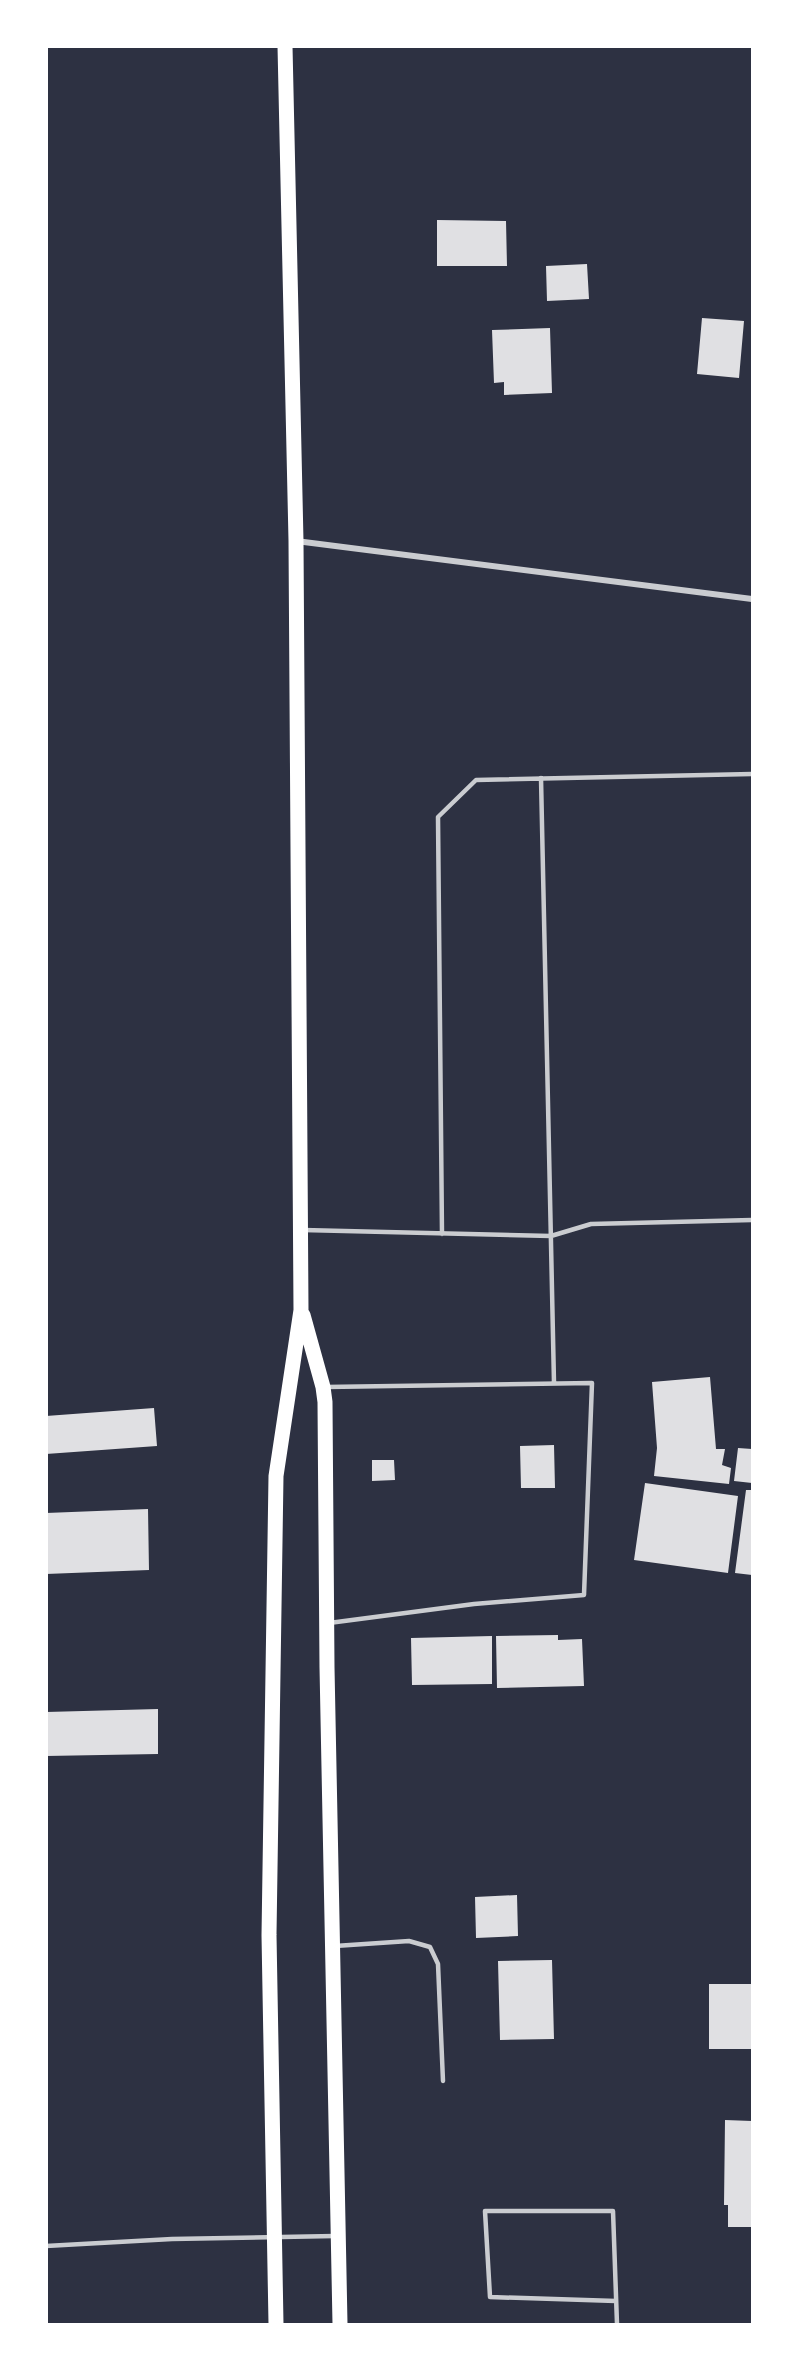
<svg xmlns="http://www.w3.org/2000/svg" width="799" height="2371" font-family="Inter,sans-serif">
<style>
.building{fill:#e0e0e3}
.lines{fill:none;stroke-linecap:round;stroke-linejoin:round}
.service{stroke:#caccd0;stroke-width:4.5}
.minor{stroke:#caccd0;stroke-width:6}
.primary{stroke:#fff;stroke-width:15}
</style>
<rect width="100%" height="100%" fill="#2d3142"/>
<path class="building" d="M437,220l69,1 1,45h-70z
M587,264l2,35 -42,2 -1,-35z
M702,318l42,3 -5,57 -42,-4z
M550,328l2,65 -48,2v-13l-10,1 -2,-53z
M710,1377l6,72h9l-3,16 9,3 -2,16 -75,-8 3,-28 -5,-66z
M154,1408l3,38 -111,8v-38z
M554,1445l1,43h-34l-1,-42z
M738,1448l14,1v34l-18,-2z
M372,1460h22l1,20 -23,1z
M645,1483l93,13 -10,77 -94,-13z
M746,1490h6v85l-17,-2z
M148,1509l1,61 -103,4v-61z
M558,1635v5l24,-1 2,47 -87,2 -1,-52z
M492,1636v48l-80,1 -1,-47z
M158,1709v45l-112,2v-44z
M517,1895l1,41 -42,2 -1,-41z
M552,1960l2,79 -54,1 -2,-79z
M709,1984h43v65h-43z
M725,2120l27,1v106h-24v-22h-4z"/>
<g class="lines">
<path class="service" d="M541,778l13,605
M303,1230l248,6 40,-12 161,-4
M442,1234l-4,-417 38,-37 276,-6
M326,1387l266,-4 -8,212 -110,9 -145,19
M335,1946l74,-5 21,6 8,17 5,117
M46,2246l126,-7 163,-3
M616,2301l-126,-4 -5,-86h128l4,113"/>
<path class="minor" d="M296,541l456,58"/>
<path class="primary" d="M303,1315l20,72 2,15 2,265 13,657
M276,2324l-7,-389 7,-459 25,-166 -5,-769 -11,-495"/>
</g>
<rect width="799" height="2371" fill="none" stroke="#ffffff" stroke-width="96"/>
</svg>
